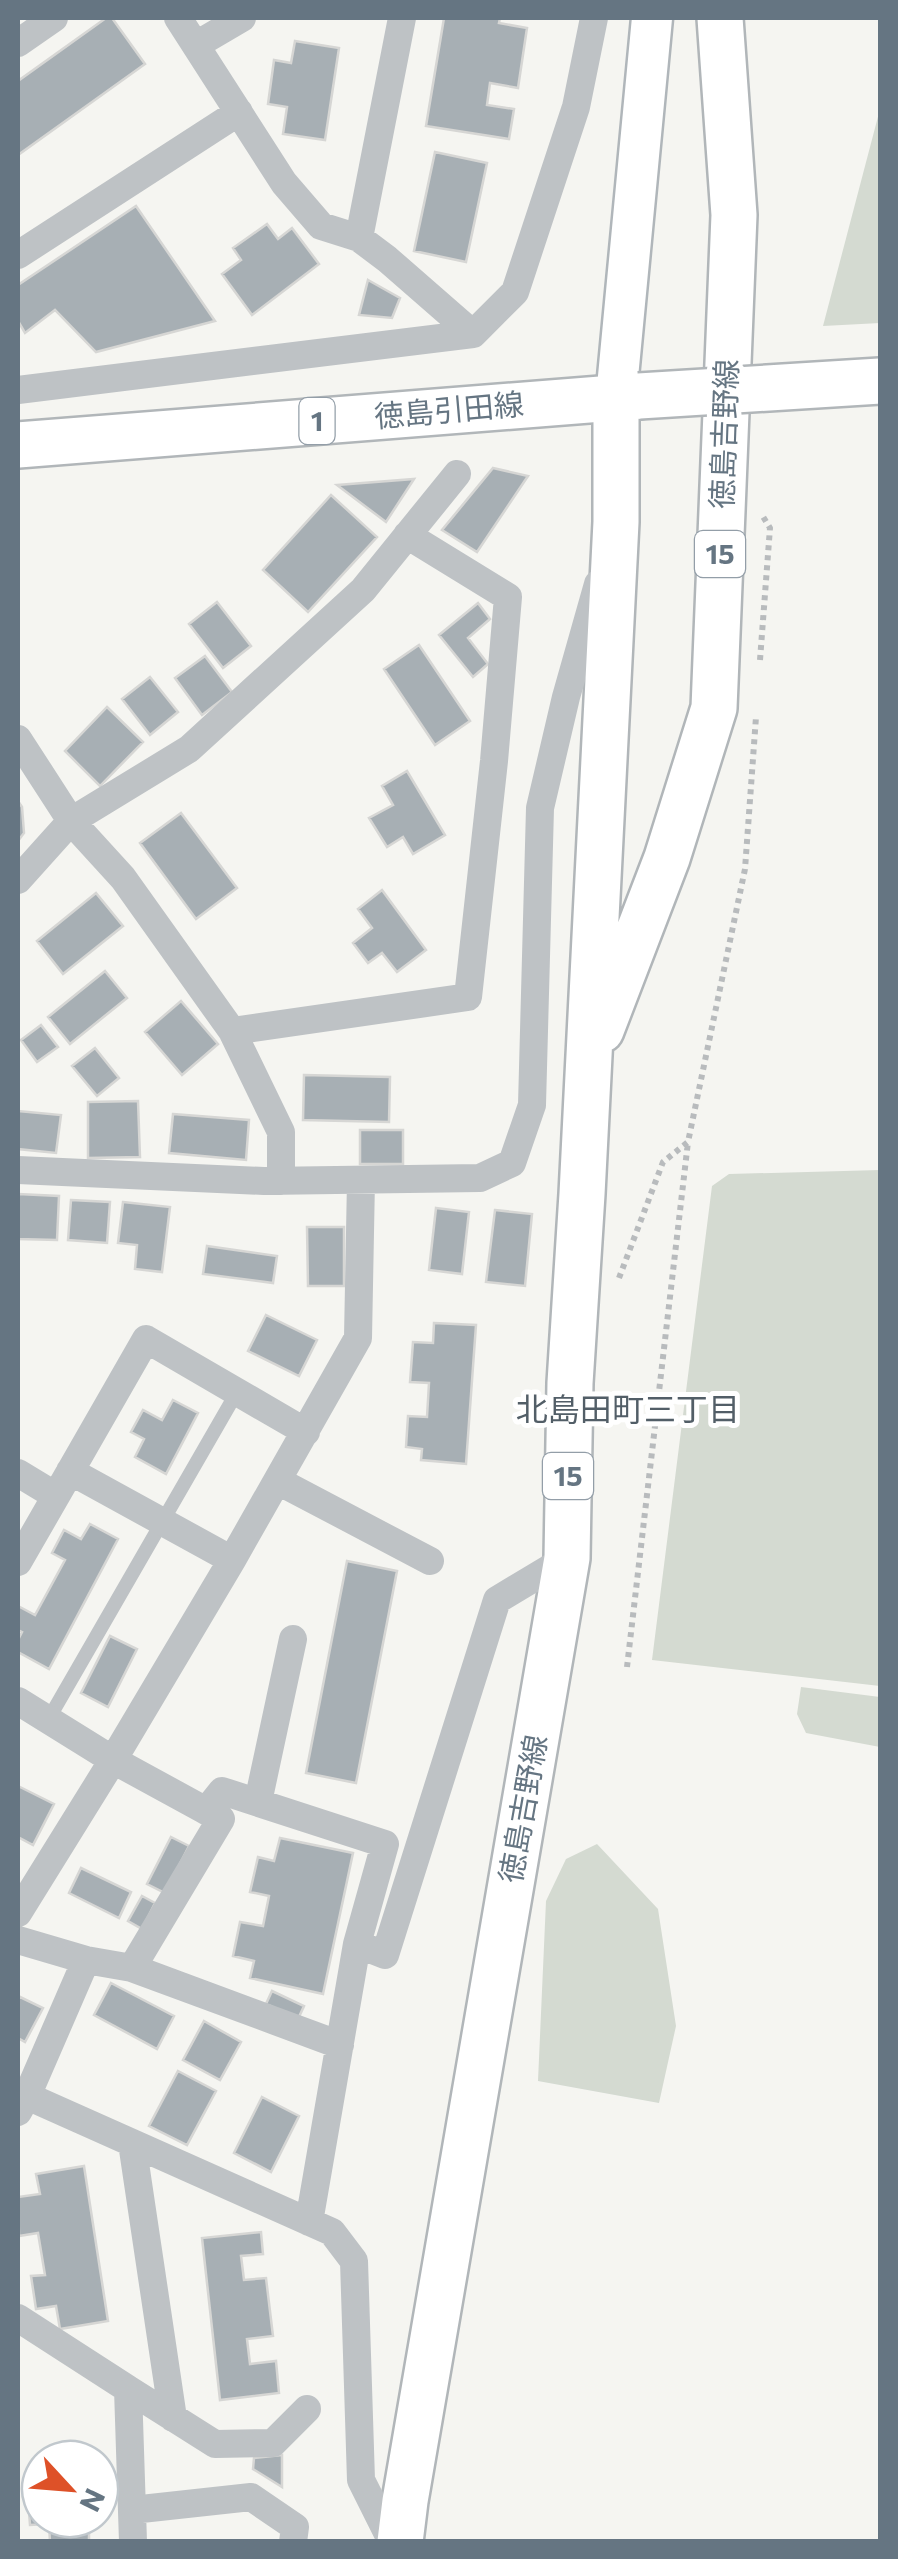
<svg xmlns="http://www.w3.org/2000/svg" width="898" height="2559" font-family="Commissioner,'Noto Sans JP',sans-serif">
<style>
.green{fill:#d4dad1}
.building{fill:#a7afb4;stroke:#d6d6d4;stroke-width:2.5}
.lines{fill:none;stroke-linecap:round;stroke-linejoin:round}
.secondary-casing{stroke:#b0b6ba;stroke-width:45}
.primary-casing{stroke:#b1b6b9;stroke-width:50}
.path{stroke:#b8bbbd;stroke-width:6;stroke-dasharray:5 5;stroke-linecap:butt}
.lane{stroke:#bec2c5;stroke-width:14}
.street{stroke:#bec2c5;stroke-width:28}
.secondary{stroke:#fff;stroke-width:40}
.primary{stroke:#fff;stroke-width:45}
.primary-bridge-casing{stroke:#b1b6b9;stroke-width:50;stroke-linecap:butt}
.primary-bridge{stroke:#fff;stroke-width:45}
.labels{text-anchor:middle;stroke-width:10;stroke-linejoin:round;paint-order:stroke}
.shield{fill:#fff;stroke:#939ea8;stroke-width:2.5}
.shield-label{font-size:28px;font-weight:bold;fill:#657582}
.street-label{font-size:30px;fill:#657582;stroke:#fff}
.neighbourhood-label{font-size:32px;fill:#525e67;stroke:#fff}
</style>
<rect width="100%" height="100%" fill="#f5f5f1"/>
<path class="green" d="M880,109v214l-57,3z
M880,1170v516l-228,-26 60,-474 17,-12z
M801,1687l79,10v50l-74,-14 -9,-19z
M597,1844l61,65 18,117 -17,77 -121,-22 8,-180 20,-42z"/>
<path class="building" d="M106,18h6l33,46 -127,91v-74z
M444,18h56l-1,5 28,5 -9,60 -28,-5 -3,22 27,4 -5,30 -83,-13z
M295,41l44,7 -14,92 -42,-6 4,-27 -19,-3 6,-44 17,3z
M435,152l52,11 -21,99 -52,-11z
M136,206l79,115 -119,31 -41,-42 -30,23 -7,-12v-36z
M267,224l11,15 14,-11 27,36 -67,51 -30,-41 19,-14 -8,-12z
M368,280l32,18 -8,20 -33,-3z
M493,468l35,8 -51,76 -35,-22z
M414,479l-28,43 -49,-37z
M331,495l46,42 -69,75 -45,-42z
M217,602l34,44 -28,22 -34,-44z
M478,603l12,16 -22,19 20,26 -15,13 -34,-42z
M419,645l51,76 -35,24 -51,-76z
M205,656l27,36 -30,23 -27,-37z
M150,677l28,35 -28,23 -28,-36z
M107,707l36,35 -43,44 -35,-35z
M407,771l38,64 -32,19 -10,-17 -16,10 -18,-29 24,-13 -11,-19z
M18,801l4,6 2,26 -6,8z
M181,813l56,75 -41,31 -56,-76z
M382,890l44,60 -29,22 -15,-19 -14,10 -15,-20 19,-15 -14,-19z
M96,893l27,33 -60,48 -26,-33z
M105,971l22,27 -57,46 -22,-27z
M181,1001l37,43 -36,31 -37,-43z
M41,1025l17,22 -21,15 -16,-22z
M95,1048l24,30 -22,18 -25,-30z
M304,1075l86,2 -1,45 -86,-2z
M138,1101l2,56 -52,1v-56z
M18,1111l43,4 -5,38 -38,-4z
M173,1114l76,6 -3,40 -77,-7z
M360,1130h43v34h-43z
M18,1194l41,2 -2,44 -39,-1z
M71,1200l39,2 -3,41 -39,-3z
M123,1202l47,5 -8,65 -27,-3 2,-24 -19,-2z
M436,1208l33,4 -7,62 -33,-4z
M495,1210l37,4 -7,72 -39,-4z
M307,1227h37v59h-36z
M207,1246l70,10 -4,27 -70,-9z
M266,1315l51,25 -18,36 -51,-25z
M434,1323l42,2 -10,139 -45,-4 1,-11 -16,-2 2,-31 19,1 2,-34 -19,-1 3,-40 20,1z
M173,1400l25,13 -32,61 -31,-17 9,-18 -13,-7 12,-22 19,10z
M90,1524l28,15 -69,130 -31,-17v-12l4,-8 -4,-2v-24l17,9 30,-55 -13,-7 12,-23 17,9z
M347,1561l50,10 -41,212 -50,-10z
M110,1636l27,13 -29,58 -27,-14z
M18,1786l36,18 -21,41 -15,-8z
M171,1837l18,9 -24,47 -18,-9z
M280,1838l73,15 -30,141 -73,-16 4,-17 -21,-5 7,-34 23,4 6,-30 -19,-4 8,-35 16,4z
M81,1868l50,24 -12,26 -50,-25z
M142,1896l13,7 -13,26 -14,-8z
M111,1983l63,33 -17,33 -63,-34z
M272,1991l32,15 -6,13 -32,-15z
M18,1996l25,12 -18,34 -7,-4z
M204,2021l37,21 -21,38 -37,-20z
M178,2071l38,20 -29,54 -38,-19z
M262,2097l37,19 -28,56 -37,-19z
M84,2166l24,155 -48,8 -4,-23 -20,3 -5,-33 14,-1 -7,-42 -19,3 -1,-39 22,-3 -4,-20z
M261,2232l2,22 -22,2 3,24 22,-2 7,58 -26,3 3,25 26,-3 3,32 -59,7 -18,-162z
M282,2455v32l-29,-18 1,-11z
M40,2495v24h49v23h-39l-1,-18 -19,1 -2,-28z"/>
<g class="lines">
<g class="secondary-casing">
<path id="secondary" d="M616,398l36,-380"/>
</g>
<g class="primary-casing">
<path id="primary" d="M18,445l621,-49
M601,1030l66,-172 47,-150 20,-493 -14,-197
M400,2542l5,-41 162,-943 3,-175 12,-189 34,-672v-124"/>
</g>
<path class="path" d="M760,660l10,-132 -8,-13
M619,1278l44,-116 25,-20 57,-273 11,-152
M627,1667l61,-525"/>
<path class="lane" d="M48,1720l189,-328"/>
<path class="street" d="M178,18l106,165 37,43 38,12 28,21 86,75
M18,43l36,-25
M196,45l46,-27
M359,238l43,-220
M18,255l221,-143
M18,390l455,-56 42,-42 61,-185 18,-89
M18,739l53,82 52,57 109,153 49,101v49
M18,880l53,-59 118,-72 174,-159 94,-116
M232,1031l236,-34 26,-236 14,-164 -101,-62
M18,1170l246,11 216,-3 32,-15 20,-58 8,-297 26,-111 32,-113
M70,1471l162,89
M18,1473l38,23 90,-157 160,93
M278,1481l152,80
M18,1562l38,-66
M18,1701l95,59 108,59 -89,149
M258,1802l35,-163
M206,1811l16,-20 163,53 -28,100
M18,1913l95,-153 119,-200 126,-222 3,-158
M18,1940l68,20 46,8 208,77
M27,2096l59,-136
M18,2112l9,-16 305,136 22,29 7,219 31,62
M132,2143l41,275
M309,2222l48,-278 28,11 112,-355 70,-42
M18,2318l110,71
M132,2510l119,-13 44,30 -2,15
M133,2542l-5,-153 87,55 58,-1 34,-34"/>
<use href="#secondary" class="secondary"/>
<use href="#primary" class="primary"/>
<g class="primary-bridge-casing">
<path id="primary-bridge" d="M639,396l241,-15"/>
</g>
<use href="#primary-bridge" class="primary-bridge"/>
</g>
<g class="labels">
<g class="shield">
<rect x="299.5" y="398" width="35" height="46" rx="8"/>
<rect x="695" y="531" width="50" height="46" rx="8"/>
<rect x="543" y="1453" width="50" height="46" rx="8"/>
</g>
<g class="shield-label">
<text x="317" y="431">1</text>
<text x="720" y="564">15</text>
<text x="568" y="1486">15</text>
</g>
<g class="street-label">
<text transform="translate(449 411) rotate(-5)" y="10">徳島引田線</text>
<text transform="translate(725 434) rotate(-88)" y="10">徳島吉野線</text>
<text transform="translate(524 1809) rotate(-80)" y="10">徳島吉野線</text>
</g>
<g class="neighbourhood-label">
<text x="628" y="1421">北島田町三丁目</text>
</g>
</g>
<rect width="898" height="2559" fill="none" stroke="#657582" stroke-width="40"/>
<g transform="translate(70 2489) rotate(116)"><circle r="48" fill="#ffffff" stroke="#c1c8cd" stroke-width="2.5"/>
<path d="M0-8L18 38L0 25L-18 38Z" fill="#de5128"/>
<text y="-15" font-size="28" font-weight="bold" text-anchor="middle" fill="#657582">N</text>
</g>
</svg>
